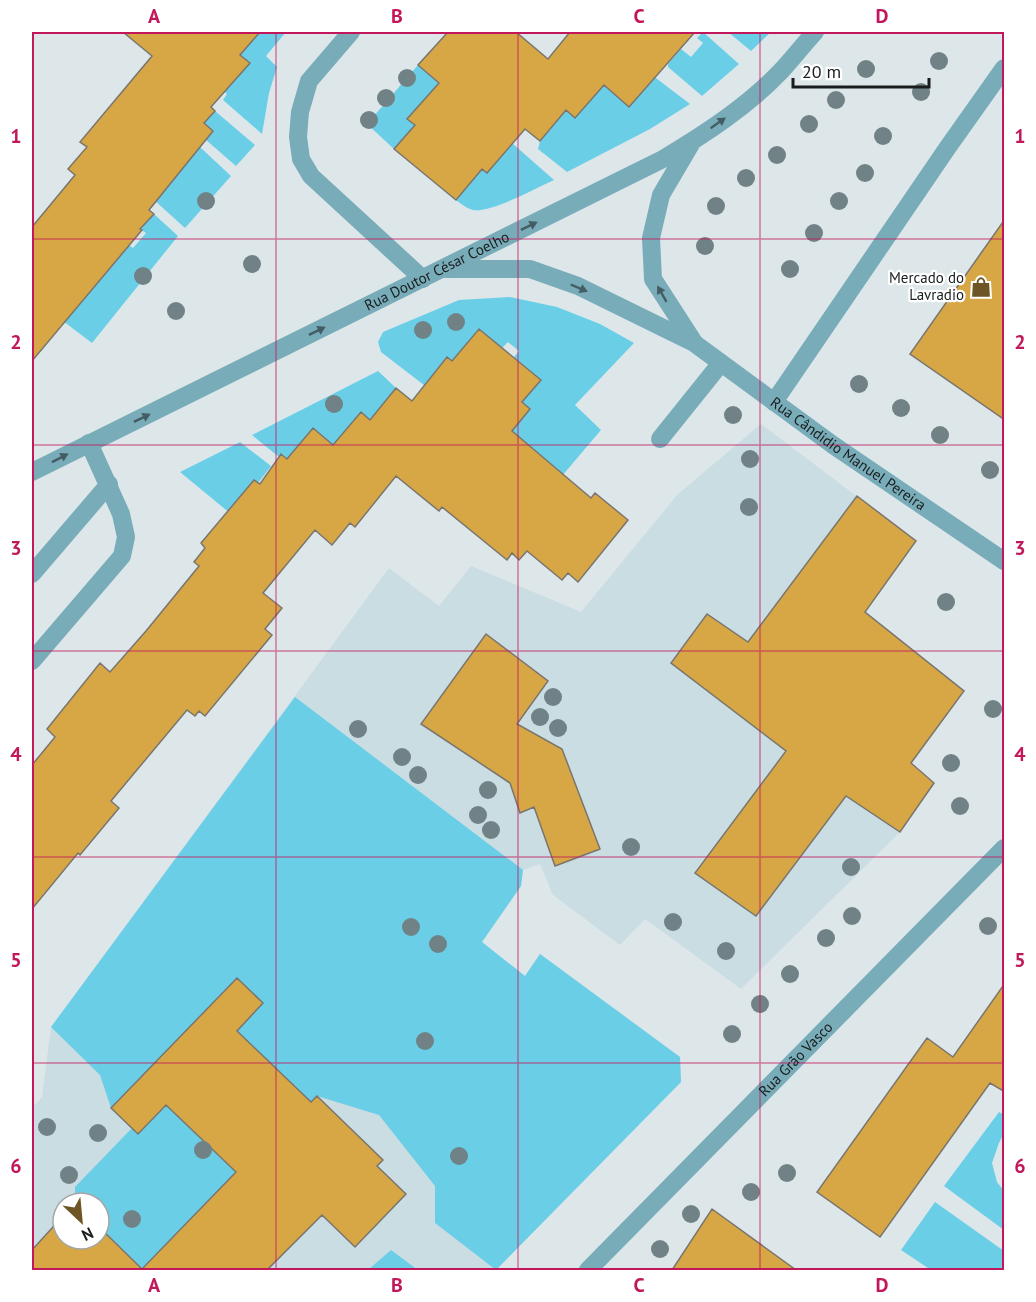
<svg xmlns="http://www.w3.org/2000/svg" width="1036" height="1302" font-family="'PT Sans',sans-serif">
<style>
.built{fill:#cadde2;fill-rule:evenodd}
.green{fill:#6bcee7}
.building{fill:#d7a746;stroke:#79756e;stroke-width:1.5}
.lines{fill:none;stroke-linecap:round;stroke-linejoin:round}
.minor{stroke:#79acb9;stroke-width:18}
.tree{fill:#718286}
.oneway{fill:#445d64}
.grid{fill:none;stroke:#c2185b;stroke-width:1.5;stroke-opacity:0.55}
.labels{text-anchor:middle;stroke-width:4.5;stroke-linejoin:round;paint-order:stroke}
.street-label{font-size:15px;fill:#191d1e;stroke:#fff}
.poi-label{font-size:15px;fill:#191d1e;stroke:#fff;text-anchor:end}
.neatline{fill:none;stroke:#c2185b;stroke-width:2}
.grid-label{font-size:20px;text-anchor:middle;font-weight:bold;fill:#c2185b}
</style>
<rect width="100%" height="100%" fill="#dde7ea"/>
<path class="built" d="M761,424l155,117 -50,71 98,79 -53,72 23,20 -34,49 -159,157 -96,-70 -25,26 -67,-50 -13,-31 -17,6 -2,16 -39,56 43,34 15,-22 140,103 1,25 -185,188h-464v-162l10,-11 9,-70 338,-459 50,38 32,-40 110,46 96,-117zM63,1203h36v36h-36z"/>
<path class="green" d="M244,32l10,7 6,-7h26l-20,24 11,11 -8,26 -7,41 -39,-34 4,-6 -7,-7 17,-10 12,-14 -18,-16z
M703,32l36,32 -37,32 -34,-29v-3l13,-15 10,8 12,-14 -6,-5z
M728,32h43l-20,19z
M418,65l27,23 -18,22 -7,-5 -13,14 8,6 -21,24 -27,-25z
M648,72l42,32 -40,25 -83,43 -29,-23 2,-8 13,-15 -6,-5 13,-16 15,13 29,-33 25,22 14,-16z
M215,111l40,34 -19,21 -30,-26 7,-9 -9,-8z
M512,143l42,37c-18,8 -63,33 -81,30 -7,-2 -12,-6 -17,-10l26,-31 5,4z
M200,147l31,29 -46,52 -31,-28z
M154,214l24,22 -86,107 -37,-28 68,-74 10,7 13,-15 -6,-4z
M510,297l47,10 43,17 34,19 -59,62 26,25 -45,53 -66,-46 51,-57 -27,-23 5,-6 -11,-9 -6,6 -24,-19 -26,32 -5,-4 -13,16 -1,19 -52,-40 -3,-10 5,-10 76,-32z
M378,371l18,17 -13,17 -8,19 -14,-11 -28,32 -20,-16 -13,15 -7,19 -11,-9 -3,3 -27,-22z
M240,442l31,24 -13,17 -4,-2 -14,15 -3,23 -57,-47z
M295,697l228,173 -2,16 -39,56 43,34 15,-22 140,103 1,25 -185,188 -61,-47v-37l-56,-71 -62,-19 -6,6 -74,-71 26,-28 -26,-24 -126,129 -11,-33 -49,-48z
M166,1105l70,67 -94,97 -43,-42v-24h-24v-16l57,-59 6,6z
M999,1112l5,3v18l-5,10 -7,20 5,19 7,9v39l-60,-44z
M935,1202l69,49v13l-4,6h-69l-30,-20z
M391,1250l27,20h-50z"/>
<path class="building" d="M123,32h137l-20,23 10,8 -39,44 4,4 -11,12 9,8 -64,79 5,4 -14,15 2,1 -110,131v-134l43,-52 -7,-6 19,-22 -7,-5 72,-86z
M448,32h68l32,27 22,-27h125l-66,75 -25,-22 -29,33 -9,-8 -26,31 -15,-12 -38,44 -5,-4 -26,31 -62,-51 21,-24 -8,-6 32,-36 -21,-18z
M1005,219v201l-95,-66z
M479,329l62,51 -19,22 8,7 -18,22 79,67 4,-5 33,27 -50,62 -10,-9 -6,7 -35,-29 -8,9 -7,-7 -5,7 -65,-53 -3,4 -43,-35 -41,51 -5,-4 -18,22 -17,-15 -52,63 19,15 -17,21 7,6 -67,81 -6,-5 -4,5 -8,-6 -76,91 8,7 -39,47 -2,-2 -46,56v-144l23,-28 -8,-8 53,-66 10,9 36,-41 53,-65 -5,-4 11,-14 -4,-5 53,-63 6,4 21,-30 6,5 26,-31 20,17 28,-33 9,8 26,-32 16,13 35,-44 5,4z
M857,496l59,45 -51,71 99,79 -53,72 23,20 -34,49 -54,-36 -90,120 -61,-43 91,-122 -115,-88 36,-49 41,28z
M486,634l62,47 -31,43 45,25 38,100 -45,17 -21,-59 -14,6 -10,-30 -89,-59z
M237,978l26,25 -26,28 74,71 6,-6 66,64 -6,6 29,28 -51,53 -33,-32 -55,55h-235v-20l31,-34v23h36v-12l43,42 94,-97 -70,-67 -28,29 -27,-26z
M1005,983v109l-15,-9 -110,154 -63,-45 110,-154 26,19z
M712,1209l84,61h-124z"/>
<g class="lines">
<g class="minor">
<path d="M351,32l-42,49 -9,31 -2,25 3,22 10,17 112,103"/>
<path d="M691,144l-30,51 -10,43 2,41 40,62"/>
<path id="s1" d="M446,269h84l48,17 116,57 139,102 171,116"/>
<path d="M774,402l174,-255 56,-79"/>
<path d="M660,439l61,-76"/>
<path id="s2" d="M32,472l631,-313c42,-25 85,-53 119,-89 11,-12 22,-26 33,-38"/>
<path d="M32,574l77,-90"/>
<path d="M32,661l90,-105 4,-19 -5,-23 -32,-71"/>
<path id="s3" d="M588,1270l416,-422"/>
</g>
</g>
<g class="tree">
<circle cx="939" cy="61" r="9"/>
<circle cx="866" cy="69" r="9"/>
<circle cx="407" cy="78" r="9"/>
<circle cx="921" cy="92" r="9"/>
<circle cx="386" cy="98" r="9"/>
<circle cx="836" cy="100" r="9"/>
<circle cx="369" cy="120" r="9"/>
<circle cx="809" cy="124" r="9"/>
<circle cx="883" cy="136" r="9"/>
<circle cx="777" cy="155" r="9"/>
<circle cx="865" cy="173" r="9"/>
<circle cx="746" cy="178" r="9"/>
<circle cx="206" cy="201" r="9"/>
<circle cx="839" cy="201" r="9"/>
<circle cx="716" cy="206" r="9"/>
<circle cx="814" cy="233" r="9"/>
<circle cx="705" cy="246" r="9"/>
<circle cx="252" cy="264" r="9"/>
<circle cx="790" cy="269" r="9"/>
<circle cx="143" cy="276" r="9"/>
<circle cx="176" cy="311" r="9"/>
<circle cx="456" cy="322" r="9"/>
<circle cx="423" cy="330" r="9"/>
<circle cx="859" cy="384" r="9"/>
<circle cx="334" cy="404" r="9"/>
<circle cx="901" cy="408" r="9"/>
<circle cx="733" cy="415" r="9"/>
<circle cx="940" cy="435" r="9"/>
<circle cx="750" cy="459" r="9"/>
<circle cx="990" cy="470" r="9"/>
<circle cx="749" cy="507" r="9"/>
<circle cx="946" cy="602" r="9"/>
<circle cx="553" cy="697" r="9"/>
<circle cx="993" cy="709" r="9"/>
<circle cx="540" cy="717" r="9"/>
<circle cx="558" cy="728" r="9"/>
<circle cx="358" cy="729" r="9"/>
<circle cx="402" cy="757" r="9"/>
<circle cx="951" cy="763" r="9"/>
<circle cx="418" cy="775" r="9"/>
<circle cx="488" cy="790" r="9"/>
<circle cx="960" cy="806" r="9"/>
<circle cx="478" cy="815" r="9"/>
<circle cx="491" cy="830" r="9"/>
<circle cx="631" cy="847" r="9"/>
<circle cx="851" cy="867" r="9"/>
<circle cx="852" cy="916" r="9"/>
<circle cx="673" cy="922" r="9"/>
<circle cx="988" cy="926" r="9"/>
<circle cx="411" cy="927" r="9"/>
<circle cx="826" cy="938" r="9"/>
<circle cx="438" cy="944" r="9"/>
<circle cx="726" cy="951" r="9"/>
<circle cx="790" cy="974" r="9"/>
<circle cx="760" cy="1004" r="9"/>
<circle cx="732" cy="1034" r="9"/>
<circle cx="425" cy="1041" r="9"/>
<circle cx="47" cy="1127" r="9"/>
<circle cx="98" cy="1133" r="9"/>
<circle cx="203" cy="1150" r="9"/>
<circle cx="459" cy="1156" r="9"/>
<circle cx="787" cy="1173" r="9"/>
<circle cx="69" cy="1175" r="9"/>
<circle cx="751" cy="1192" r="9"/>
<circle cx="691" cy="1214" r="9"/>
<circle cx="132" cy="1219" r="9"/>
<circle cx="660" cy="1249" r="9"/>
</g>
<defs><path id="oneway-solid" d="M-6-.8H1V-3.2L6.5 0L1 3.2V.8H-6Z" transform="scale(1.5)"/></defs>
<g class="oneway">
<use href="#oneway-solid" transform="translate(718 123) rotate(-35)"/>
<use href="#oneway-solid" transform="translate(529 226) rotate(-26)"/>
<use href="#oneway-solid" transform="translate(579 288) rotate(23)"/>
<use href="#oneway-solid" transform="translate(662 294) rotate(-120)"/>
<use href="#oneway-solid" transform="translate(317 331) rotate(-26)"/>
<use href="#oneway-solid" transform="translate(142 418) rotate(-26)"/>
<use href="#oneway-solid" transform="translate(60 458) rotate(-27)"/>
</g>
<path class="grid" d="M276,32v1238M518,32v1238M760,32v1238M32,239h972M32,445h972M32,651h972M32,857h972M32,1063h972"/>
<defs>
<g id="shop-bare" transform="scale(1.62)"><path d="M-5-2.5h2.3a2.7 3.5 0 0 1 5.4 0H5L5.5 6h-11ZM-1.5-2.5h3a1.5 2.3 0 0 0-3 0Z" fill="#6d5525" stroke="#fff" stroke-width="2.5" paint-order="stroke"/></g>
</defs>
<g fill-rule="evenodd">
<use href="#shop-bare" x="981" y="287"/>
</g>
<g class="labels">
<g class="street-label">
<text dy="5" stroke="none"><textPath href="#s2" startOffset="452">Rua Doutor César Coelho</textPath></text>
<text dy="5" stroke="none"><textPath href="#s1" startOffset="454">Rua Cândidio Manuel Pereira</textPath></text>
<text dy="5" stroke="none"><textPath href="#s3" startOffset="296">Rua Grão Vasco</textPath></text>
</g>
<g class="poi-label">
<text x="964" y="283">Mercado do<tspan x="964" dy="17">Lavradio</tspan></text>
</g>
</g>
<rect width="1036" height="1302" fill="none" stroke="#ffffff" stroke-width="66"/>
<g transform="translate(81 1221) rotate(154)"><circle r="28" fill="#ffffff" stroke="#a3a5a5" stroke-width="1.5"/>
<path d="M0-4.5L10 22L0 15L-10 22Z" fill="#6d5525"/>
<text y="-9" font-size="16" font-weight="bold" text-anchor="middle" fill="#191d1e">N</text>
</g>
<path d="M793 78v9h136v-9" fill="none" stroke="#191d1e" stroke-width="3"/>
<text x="802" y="78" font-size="18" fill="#191d1e" stroke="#ffffff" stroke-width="4.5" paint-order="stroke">20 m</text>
<rect x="33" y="33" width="970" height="1236" class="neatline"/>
<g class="grid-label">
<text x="154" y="23">A</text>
<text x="397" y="23">B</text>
<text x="639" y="23">C</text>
<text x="882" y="23">D</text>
<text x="16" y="143">1</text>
<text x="1020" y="143">1</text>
<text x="16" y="349">2</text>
<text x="1020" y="349">2</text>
<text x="16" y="555">3</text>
<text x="1020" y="555">3</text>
<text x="16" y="761">4</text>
<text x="1020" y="761">4</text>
<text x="16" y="967">5</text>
<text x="1020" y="967">5</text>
<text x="16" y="1173">6</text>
<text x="1020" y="1173">6</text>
<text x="154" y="1292">A</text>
<text x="397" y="1292">B</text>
<text x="639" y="1292">C</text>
<text x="882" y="1292">D</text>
</g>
</svg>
